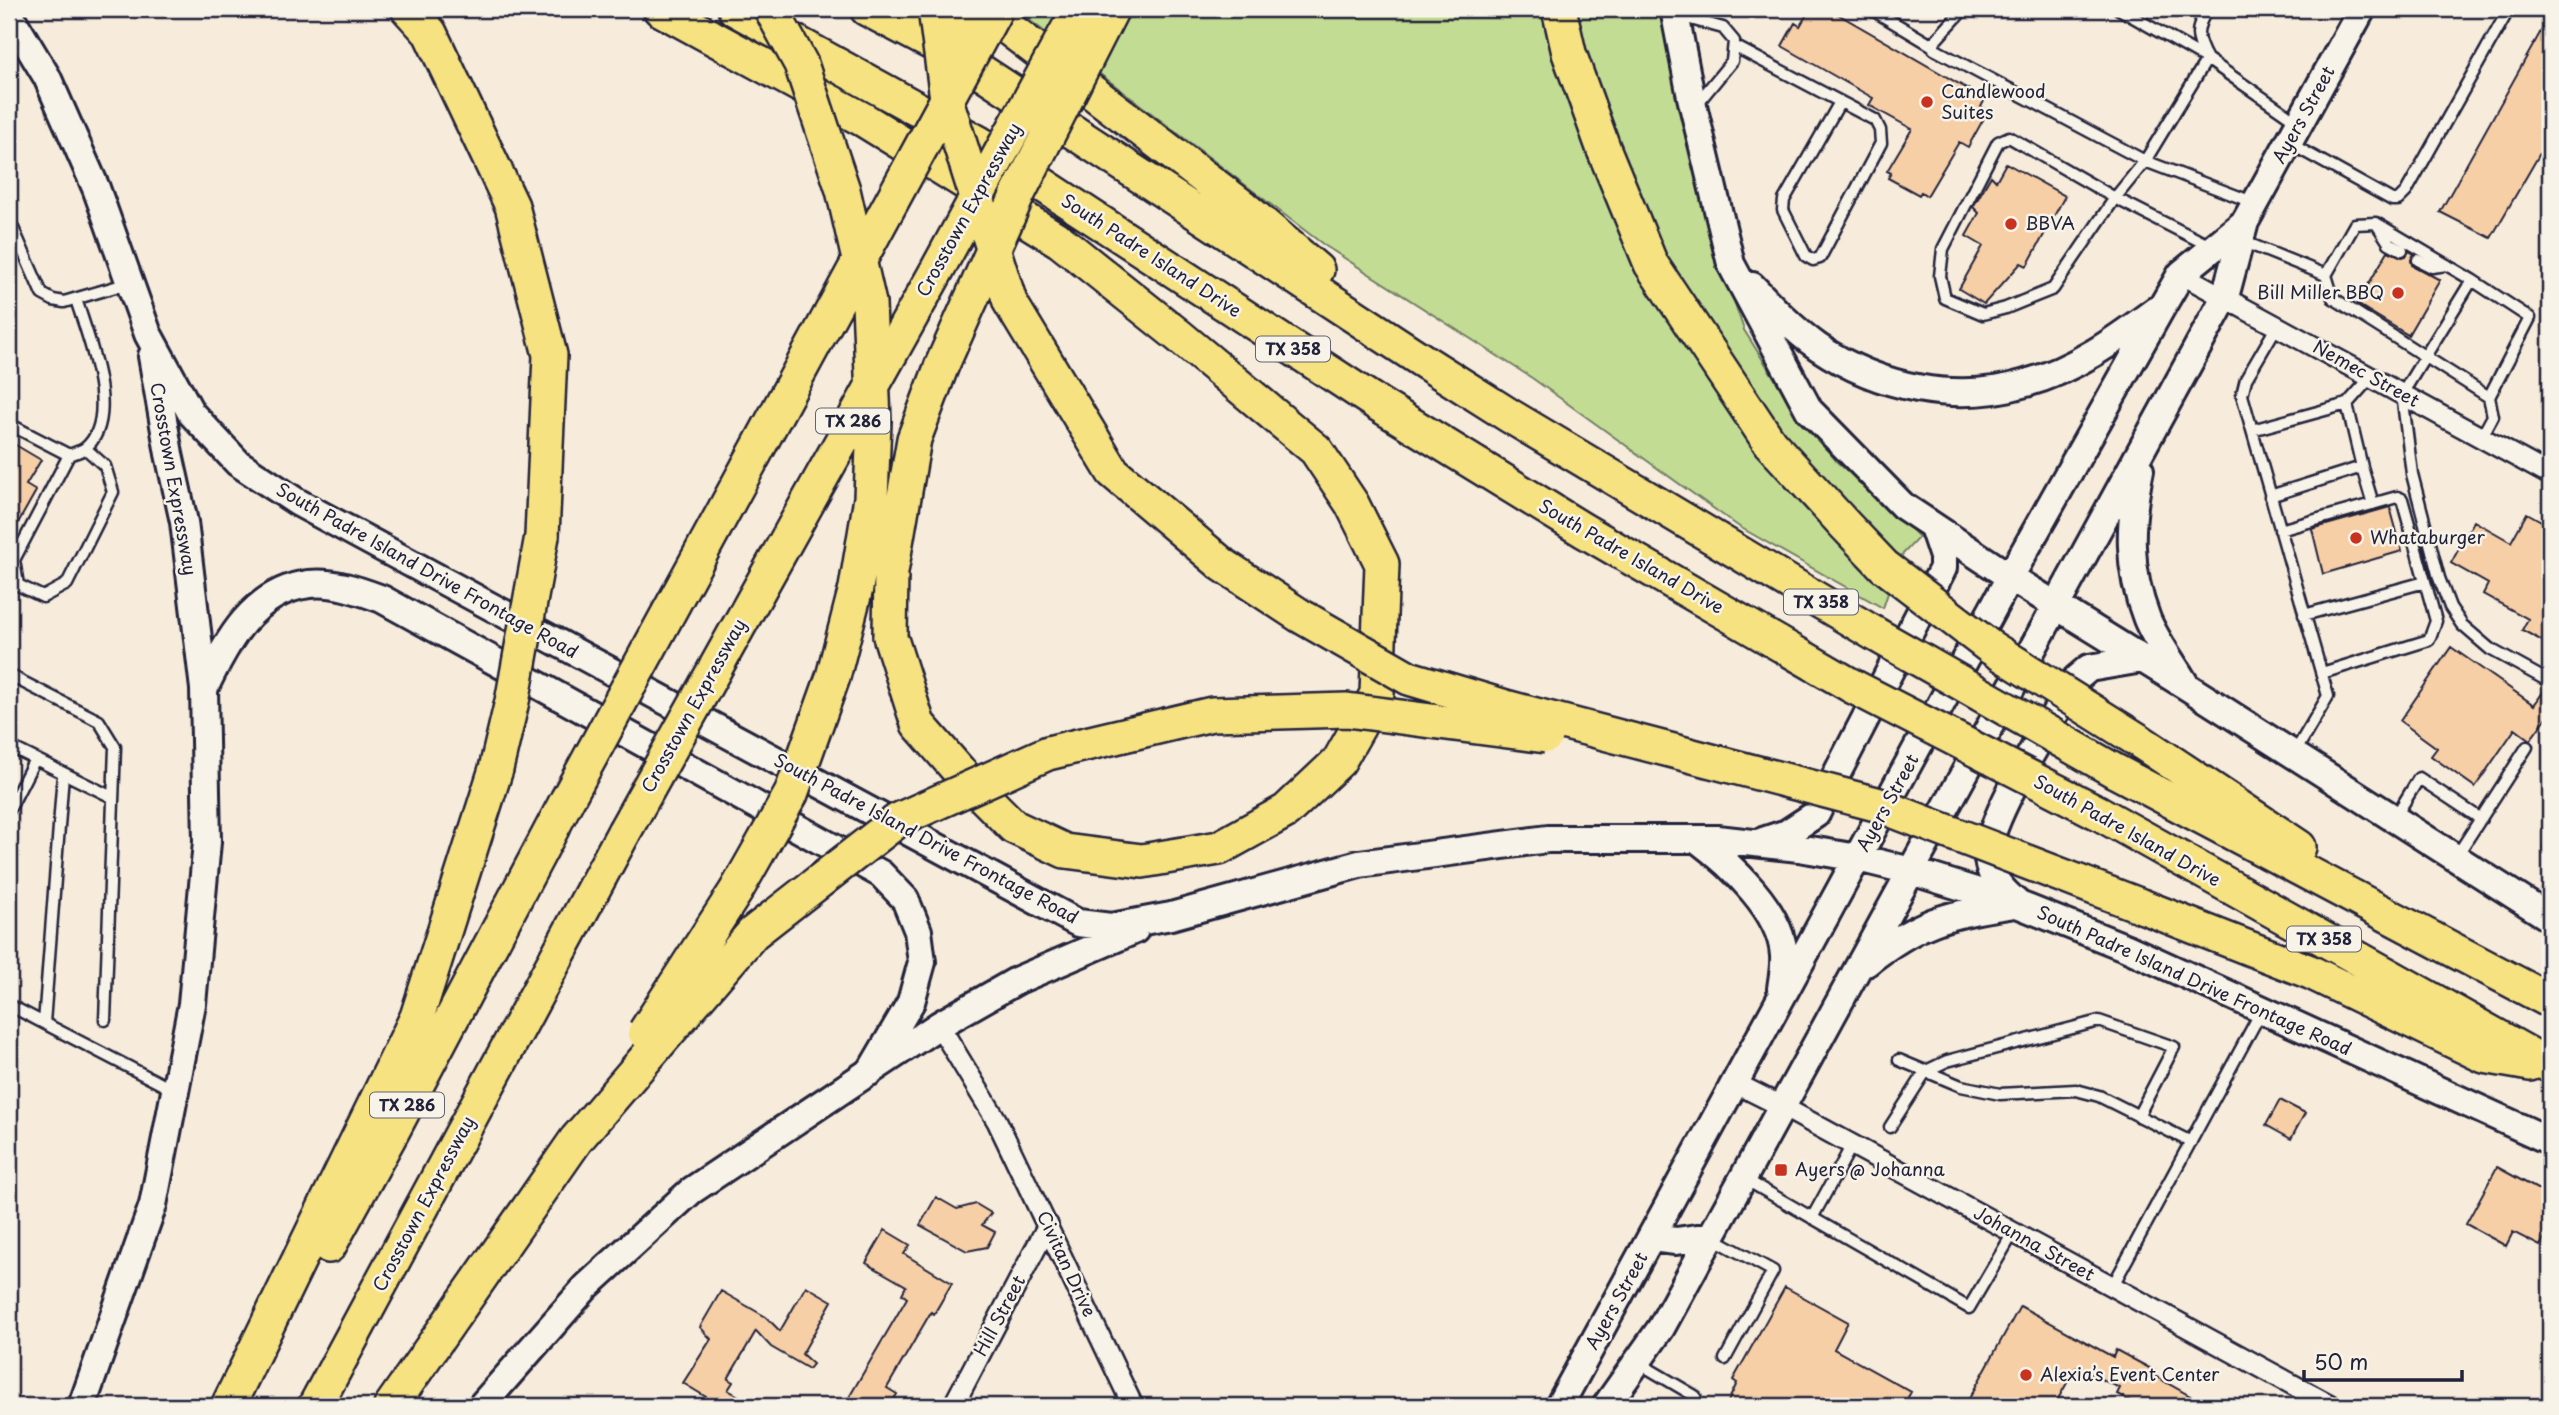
<svg xmlns="http://www.w3.org/2000/svg" width="2559" height="1415" font-family="'Playpen Sans',sans-serif">
<style>
.green{fill:#c3dc93;stroke:#727f67;stroke-width:2}
.building{fill:#f7cfa6;stroke:#22223b;stroke-width:2}
.lines{fill:none;stroke-linecap:round;stroke-linejoin:round}
.service-casing{stroke:#22223b;stroke-width:15}
.minor-casing{stroke:#22223b;stroke-width:24}
.secondary-casing{stroke:#22223b;stroke-width:32}
.motorway-casing{stroke:#22223b;stroke-width:38}
.service{stroke:#f7f3e8;stroke-width:10}
.minor{stroke:#f7f3e8;stroke-width:19}
.secondary{stroke:#f7f3e8;stroke-width:26}
.motorway{stroke:#f7e281;stroke-width:33}
.motorway-bridge-casing{stroke:#22223b;stroke-width:38;stroke-linecap:butt}
.motorway-bridge{stroke:#f7e281;stroke-width:33}
.poi-dot{fill:#c8321e;stroke:#f7f3e8;stroke-width:2.5}
.labels{text-anchor:middle;stroke-width:5;stroke-linejoin:round;paint-order:stroke}
.shield{fill:#f7f3e8;stroke:#62616f;stroke-width:2}
.shield-label{font-size:16px;font-weight:bold;fill:#22223b}
.poi-label{font-size:18px;fill:#22223b;stroke:#f7f3e8;text-anchor:start}
.street-label{font-size:18px;fill:#22223b;stroke:#f7f3e8}
</style>
<rect width="100%" height="100%" fill="#f7ecdb"/>
<filter id="ink" filterUnits="userSpaceOnUse"><feTurbulence type="fractalNoise" baseFrequency=".0143" numOctaves="2"/><feDisplacementMap in="SourceGraphic" scale="14" xChannelSelector="R" yChannelSelector="G"/><feConvolveMatrix kernelMatrix="1 2 1 2 8 2 1 2 1" color-interpolation-filters="sRGB"/></filter>
<g filter="url(#ink)">
<path class="green" d="M1015,9h644l53,228 32,93 48,76 45,56 59,51 23,24 -19,20 -17,51 -145,-82 -206,-148 -208,-133z"/>
<path class="building" d="M1810,9h19l156,90 -4,8 7,4 -20,36 -9,-5 -32,54 -6,-4 -2,3 -31,-17 3,-5 -4,-2 25,-42 -43,-24 4,-7 -91,-52 13,-23 5,3z
M2550,15v121l-59,102 -51,-26z
M2006,163l59,33 -38,70 -6,-3 -37,41 -25,-15 24,-43 -17,-10 13,-23 -6,-6 18,-31 5,5z
M2388,251l14,6 4,-1 3,-5 5,3 -3,6 1,5 28,15 -32,55 -51,-31z
M9,441l32,19 -15,25 10,6 -27,48z
M2390,507l12,44 -79,23 -11,-45z
M2527,513l23,13v119l-28,-15 6,-11 -45,-25 5,-10 -37,-21 23,-42 37,21z
M2451,647l83,58 12,-17 4,1v24l-20,27 -15,-11 -40,58 -44,-31 6,-8 -37,-27z
M2280,1100l25,13 -14,26 -25,-14z
M2497,1167l53,29v32l-10,18 -27,-14 -7,14 -40,-22z
M936,1197l21,12 19,-5 15,9 -9,12 13,7 -8,15 -20,4 -47,-26z
M885,1230l25,15 -6,9 48,29 -18,31 -3,-2 -44,76 10,6 -7,12h-46l63,-108 -5,-4 4,-8 -40,-23z
M806,1286l26,15 -30,53 11,10 -4,5 -38,-22 -15,-16 -28,48 5,3 -5,8 28,16h-35l-38,-23 28,-44 -11,-12 21,-36 45,26 14,14z
M1785,1287l63,35 -14,27 77,43 -8,14h-177l11,-23 -4,-3z
M2020,1306l93,51 3,-7 39,21 -2,4 55,31h-68l-23,-12 3,-6 -44,-21 -22,39h-89z"/>
<g class="lines">
<g class="service-casing">
<path id="service" d="M1871,9l62,37
M1964,9l-30,33v7l211,112 110,42
M2119,9l88,50 -62,102 -30,37 -62,91 -47,19 -23,6 -38,-16 -5,-22 3,-27 55,-107 11,-5 106,61 95,48
M2207,9c-12,21 -12,28 0,50l92,64
M1676,15l47,13 11,13 -2,20 -36,44
M1734,46l141,74 5,10 1,13 -61,115 -7,2 -7,-4 -23,-46 1,-10 56,-98
M2289,143l103,57h6l8,-8 103,-183
M9,219l33,75 11,6 11,2 65,-19
M2378,226l11,17 13,7
M2242,241l84,34
M2418,260l14,7 15,-2
M2472,280l-70,114 10,80 27,104 11,29 12,18 28,24 60,33
M2277,326l-31,53 -4,16 86,301 -34,58
M9,424l60,31c5,-2 12,-4 15,-6 39,-30 3,-113 -8,-150
M2252,430l95,-26 24,-27
M2481,438l12,-22 -4,-19 -156,-99 -7,-23 29,-51 21,-1 96,57 58,38 -41,79
M69,455l-55,105 4,25 25,12 24,-13 46,-92 -8,-26 -20,-18
M2362,467l11,37
M2270,496l92,-29 -15,-63
M2280,530l117,-33 5,2 34,122 -7,19 -107,33
M2304,615l121,-33
M9,675l90,46 16,26 -10,273
M9,746l103,51
M9,810l26,-51
M2394,819l25,-41 62,41
M2550,845v4
M2456,857l71,-110
M9,1005l166,86
M44,1023l19,-249
M1899,1060l62,26 39,8 76,-4 23,6 92,46
M1890,1127l36,-56 21,-10 152,-40 75,26 -36,69
M1743,1178l226,130 44,-75
M1812,1218l40,-73
M1711,1237l62,34 -48,88
M2112,1287l150,-277
M1637,1362l58,34 -5,10"/>
</g>
<g class="minor-casing">
<path id="minor" d="M2181,274l369,201
M939,1025l58,96 136,285
M1735,1083l46,23 551,300
M953,1406l95,-181"/>
</g>
<g class="secondary-casing">
<path id="secondary" d="M1674,9l17,88 40,167 78,146 94,96 107,71 176,109 364,232
M9,14l38,63 49,111 52,146 43,79 47,50 59,39 781,421 33,4 60,-11 188,-52 189,-25h169l82,9 59,10 53,13 106,33 110,44 423,193
M1752,286c20,21 42,44 66,61 61,41 138,57 208,36 48,-13 91,-44 130,-73
M2140,470c-11,52 -13,98 7,149 9,22 26,44 38,65
M204,689c22,-47 49,-98 105,-105 25,-3 51,7 73,15l499,275 24,25 13,32 4,31 -11,40 -41,70
M1697,839c33,25 85,72 87,117 1,11 -2,23 -3,33
M1763,841l24,-8 29,-19 127,-246v-11l-10,-30
M2017,903c-14,-12 -27,-25 -29,-44 -4,-37 67,-144 88,-180l13,-11 53,-9
M1866,963c50,-40 80,-49 143,-58
M1651,1238l25,3 35,-5
M82,1406l71,-201 39,-201 15,-162 -3,-153 -20,-167 -15,-68 -17,-98
M481,1406l105,-119 105,-96 248,-166 79,-45 117,-50
M1559,1406l451,-829 153,-272 18,-31 64,-52
M1606,1406l55,-78 564,-1031 20,-75 117,-213"/>
</g>
<g class="motorway-casing">
<path id="motorway" d="M408,9l22,24 82,173 38,149 -8,181
M660,9l204,111 196,121 119,95 137,114 36,54 30,60 -5,130 -38,67 -53,50 -67,37 -77,13 -77,-10 -51,-24 -48,-48 -48,-55 -28,-88
M735,9l244,134 399,261 205,126 269,156
M867,9l95,50 458,300 90,57 365,218
M983,9l260,198 74,63
M1559,9l10,44 35,97
M2141,742l158,105
M2115,771l435,230
M2099,813l451,253
M2144,907l166,65 174,84 46,8
M329,1246l64,-116 174,-330
M228,1406l189,-389 79,-248
M315,1406l309,-574
M391,1406l185,-266"/>
</g>
<use href="#service" class="service"/>
<use href="#minor" class="minor"/>
<use href="#secondary" class="secondary"/>
<use href="#motorway" class="motorway"/>
<g class="motorway-bridge-casing">
<path id="motorway-bridge" d="M935,9l13,97 62,196 103,170 110,93 76,50 110,63 100,30 367,96 268,103
M948,62l20,-53
M1604,150l47,114 119,179 75,82 39,41 106,81 151,95
M1875,634l240,137
M890,636l1,-64 23,-133 28,-74 76,-171 94,-185
M1852,686l247,127
M496,769l17,-72 29,-161
M567,800l429,-791
M624,832l312,-560 143,-263
M645,1032l91,-141 55,-97 42,-117 23,-89 15,-90 3,-77 -5,-118 -26,-113 -42,-126 -30,-55
M576,1140l177,-207 145,-113 150,-67 164,-39 135,-4 199,26"/>
</g>
<use href="#motorway-bridge" class="motorway-bridge"/>
</g>
</g>
<g class="poi-dot">
<circle cx="1927" cy="102" r="7"/>
<circle cx="2011" cy="224" r="7"/>
<circle cx="2398" cy="293" r="7"/>
<circle cx="2356" cy="538" r="7"/>
<rect x="1774" y="1163" width="14" height="14" rx="3.5"/>
<circle cx="2026" cy="1375" r="7"/>
</g>
<g class="labels">
<g class="shield">
<rect x="1256" y="336.5" width="74" height="25" rx="5"/>
<rect x="816" y="408.5" width="74" height="25" rx="5"/>
<rect x="1784" y="589.5" width="74" height="25" rx="5"/>
<rect x="2287" y="926.5" width="74" height="25" rx="5"/>
<rect x="370" y="1092.5" width="74" height="25" rx="5"/>
</g>
<g class="shield-label">
<text x="1293" y="355">TX 358</text>
<text x="853" y="427">TX 286</text>
<text x="1821" y="608">TX 358</text>
<text x="2324" y="945">TX 358</text>
<text x="407" y="1111">TX 286</text>
</g>
<g class="poi-label">
<text x="1941" y="98">Candlewood<tspan x="1941" dy="21">Suites</tspan></text>
<text x="2025" y="230">BBVA</text>
<text x="2384" y="299" text-anchor="end">Bill Miller BBQ</text>
<text x="2370" y="544">Whataburger</text>
<text x="1795" y="1176">Ayers @ Johanna</text>
<text x="2040" y="1381">Alexia’s Event Center</text>
</g>
<g class="street-label">
<text transform="translate(2304 115) rotate(-61)" y="6">Ayers Street</text>
<text transform="translate(969 210) rotate(-61)" y="6">Crosstown Expressway</text>
<text transform="translate(1151 256) rotate(33)" y="6">South Padre Island Drive</text>
<text transform="translate(2366 374) rotate(29)" y="6">Nemec Street</text>
<text transform="translate(173 479) rotate(80)" y="6">Crosstown Expressway</text>
<text transform="translate(1631 557) rotate(30)" y="6">South Padre Island Drive</text>
<text transform="translate(427 571) rotate(29)" y="6">South Padre Island Drive Frontage Road</text>
<text transform="translate(694 706) rotate(-61)" y="6">Crosstown Expressway</text>
<text transform="translate(1888 803) rotate(-61)" y="6">Ayers Street</text>
<text transform="translate(2127 831) rotate(29)" y="6">South Padre Island Drive</text>
<text transform="translate(926 839) rotate(28)" y="6">South Padre Island Drive Frontage Road</text>
<text transform="translate(2194 981) rotate(24)" y="6">South Padre Island Drive Frontage Road</text>
<text transform="translate(424 1204) rotate(-62)" y="6">Crosstown Expressway</text>
<text transform="translate(2034 1244) rotate(29)" y="6">Johanna Street</text>
<text transform="translate(1066 1264) rotate(65)" y="6">Civitan Drive</text>
<text transform="translate(1617 1301) rotate(-61)" y="6">Ayers Street</text>
<text transform="translate(1000 1316) rotate(-62)" y="6">Hill Street</text>
</g>
</g>
<rect width="2559" height="1415" fill="none" stroke="#f7f3e8" stroke-width="35"/>
<rect x="18" y="18" width="2524" height="1380" fill="none" stroke="#22223b" stroke-width="2.5" filter="url(#ink)"/>
<path d="M2304 1370v10h158v-10" fill="none" stroke="#22223b" stroke-width="3.5"/>
<text x="2314" y="1370" font-size="21" fill="#22223b" stroke="#f7f3e8" stroke-width="5" paint-order="stroke">50 m</text>
</svg>
